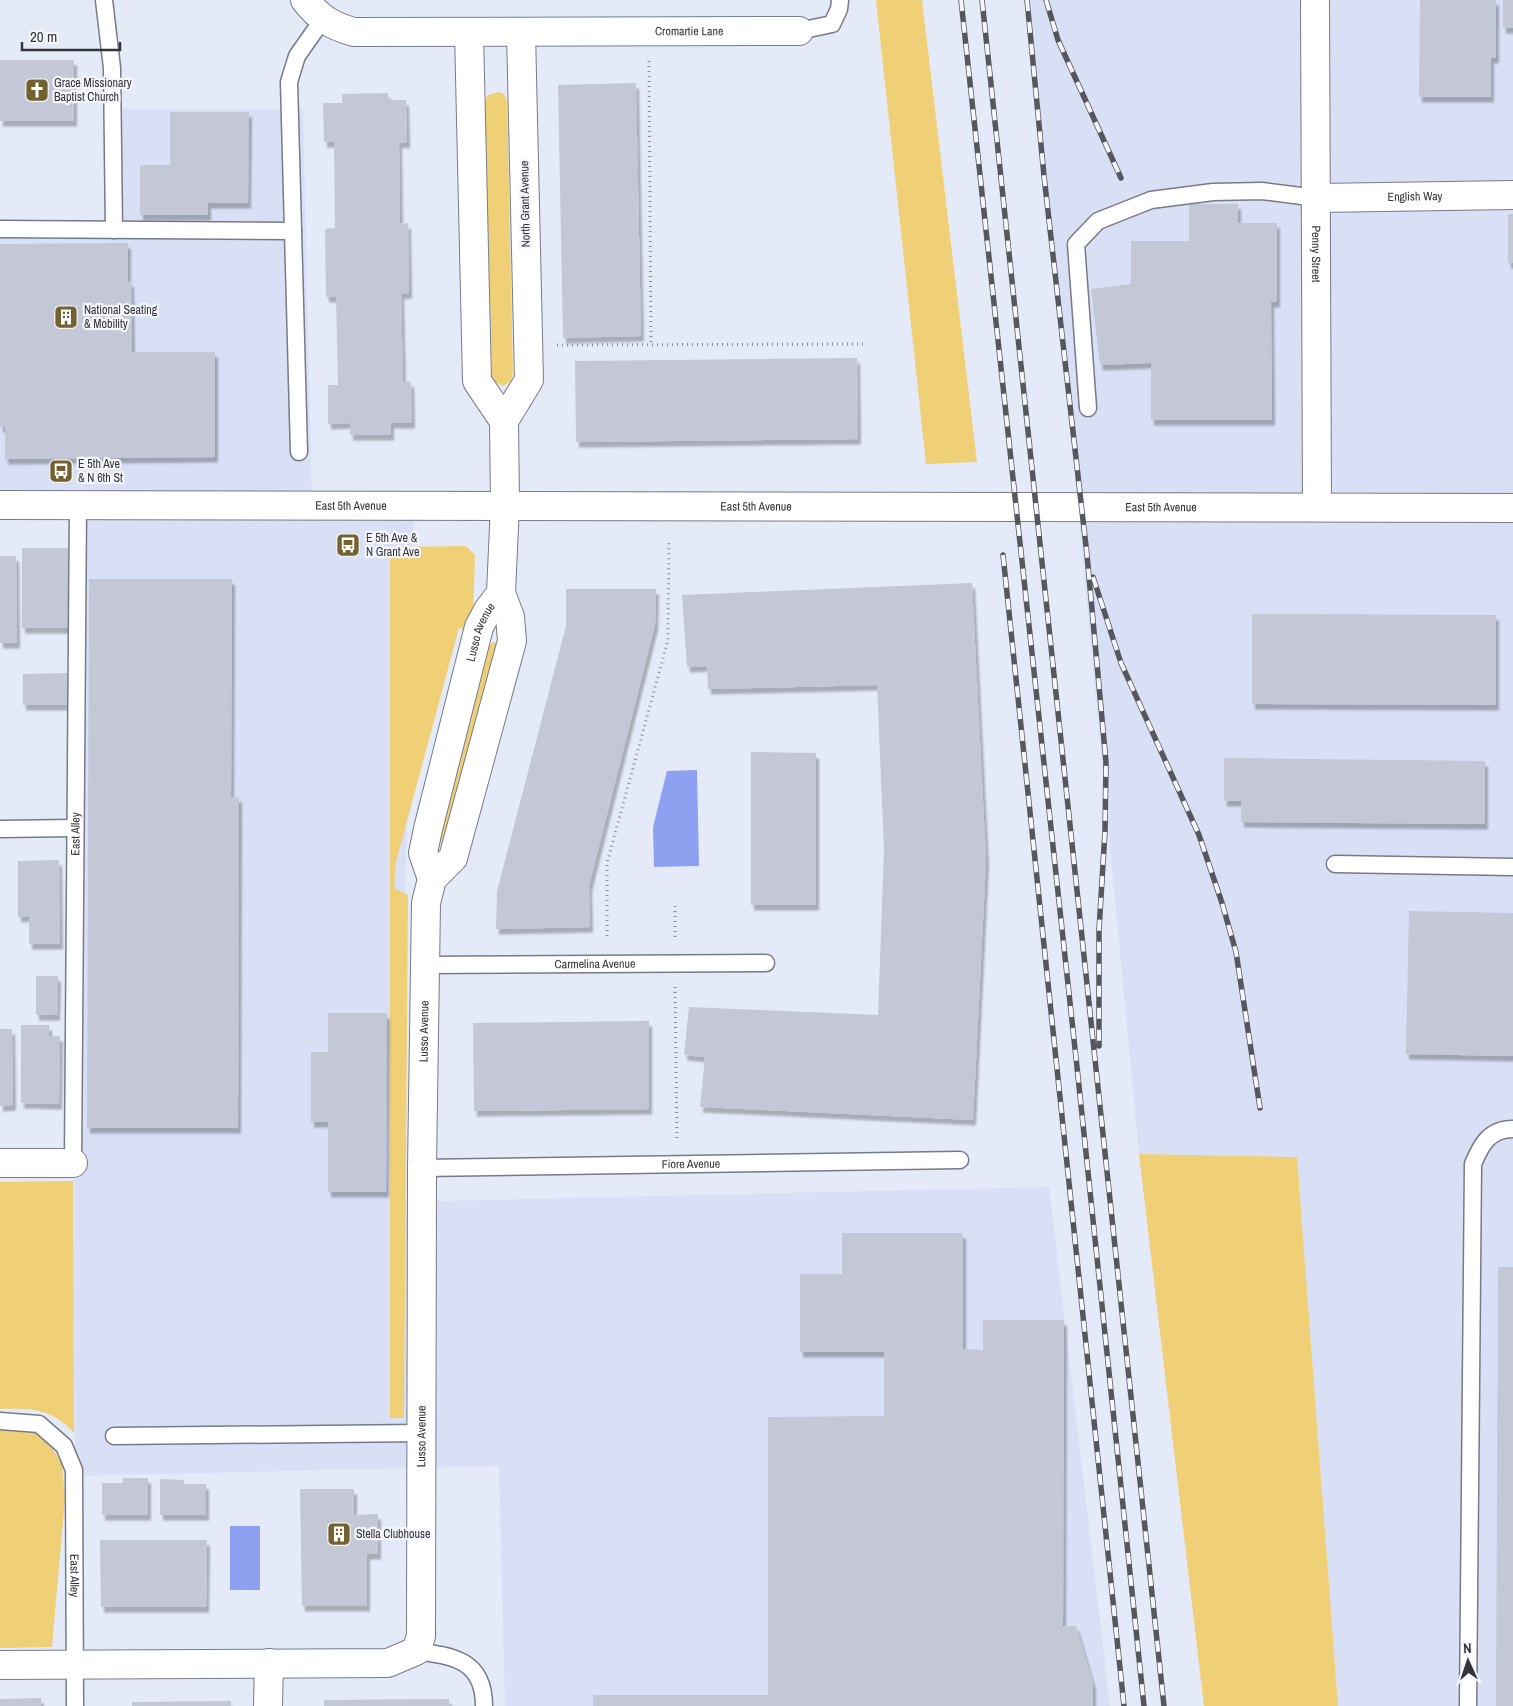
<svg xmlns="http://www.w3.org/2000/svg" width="1513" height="1706" font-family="'Archivo Narrow',sans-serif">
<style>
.built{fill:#d9dff5}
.green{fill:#f0d076}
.water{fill:#8da1f0}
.building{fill:#c3c7d6;filter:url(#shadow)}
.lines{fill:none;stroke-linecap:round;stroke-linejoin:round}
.lane-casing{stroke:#777a88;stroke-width:19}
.street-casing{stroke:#777a88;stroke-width:30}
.secondary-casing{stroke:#777a88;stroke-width:30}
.path{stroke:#8b8e99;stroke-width:3;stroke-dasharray:1 4;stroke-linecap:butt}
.lane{stroke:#fff;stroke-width:16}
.street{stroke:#fff;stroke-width:28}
.secondary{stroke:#fff;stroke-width:28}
.rail-casing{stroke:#55575f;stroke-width:5.5}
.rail{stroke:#f5f7fd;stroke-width:4;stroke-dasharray:11;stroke-linecap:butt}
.labels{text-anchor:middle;stroke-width:4.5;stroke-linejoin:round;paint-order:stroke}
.street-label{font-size:12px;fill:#33343a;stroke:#f5f7fd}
.poi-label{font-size:12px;fill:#33343a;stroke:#f5f7fd;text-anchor:start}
</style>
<defs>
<filter id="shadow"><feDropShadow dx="3" dy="5.5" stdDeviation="1" flood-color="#0004"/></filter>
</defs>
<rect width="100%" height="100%" fill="#e5eaf9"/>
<path class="built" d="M1030,0h483v1706h-175l-41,-549 -158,-3z
M115,109h188l9,396h102l-16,697 651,-15 61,519h-605l-6,-240 -424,10 -2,-352 4,-622h-77v-268h121z"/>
<path class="green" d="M876,0h46l55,462 -51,2z
M499,92l5,2 3,7 6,272 -2,8 -8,5 -8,-4 -3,-7 -7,-274 3,-6z
M466,546l9,9 -2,63 -4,12 -10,-2 -63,234 -2,26 14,7 -4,523h-14v-871z
M497,642l2,4 -54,195 -6,1 -3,-8 53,-188 3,-3z
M1139,1154l158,3 41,549h-134z
M73,1181l1,252c-23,-25 -42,-25 -74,-24v-227z
M25,1428l21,10 16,26 3,35 -13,148 -52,1v-218z"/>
<path class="water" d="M697,770l2,96 -45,1 -1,-40 14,-56z
M230,1526h30v64h-30z"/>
<path class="building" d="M1420,0h76v58h-5v39h-72z
M1503,0h10v28h-10z
M0,60h74v61h-74z
M636,83l5,253 -78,2 -5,-253z
M388,93v7h18l1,43 -8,-1 1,82 8,-1 1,70 -8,1 2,87 8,1 1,41h-21v12h-41v-12l-22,1v-39h10l-2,-88h-10l-1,-68 10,-1 -1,-86h-10l-1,-39h19v-9z
M170,112h79l-1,91h-40v12h-68v-50h30z
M1189,204h49v19h39v79h-6l1,118h-121v-57l-51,2 -9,-76 40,-5v-43h58z
M1508,214h5v49h-5z
M128,243v39l3,-1 1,71h83v105l-210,2v-32h-5v-183z
M857,358l1,81 -282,3 -1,-81z
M22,548h47v80h-47z
M0,556h16l1,87h-17z
M89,579h143l-1,218h8l-1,331h-151z
M972,583l14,277 -13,260 -273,-13 5,-50 -21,-2 5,-48 189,8 6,-166 -7,-164 -169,4 -1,-23 -20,1 -5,-72z
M566,589h90l-1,36 -66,261 1,41 -94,2 1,-38 69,-265z
M1252,614l244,1v90l-244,-1z
M68,673v32h-45v-31z
M751,752l65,1v152h-65z
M1224,758l261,3v63l-244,-2v-21h-17z
M59,860l1,84h-31v-28l-11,1v-56z
M1409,911l104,2v143l-107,-2z
M36,976h22l-1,39h-21z
M328,1013h59l-1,179h-58v-70h-17v-70h17z
M649,1021v88l-175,2 -1,-88z
M21,1025h28v11h11l-1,68 -38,-1z
M0,1029h12l1,76 -13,1z
M842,1233h121v116l20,1v-30h81l-1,306h13l17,58v22h-500v-11h175v-278l116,-1v-64h-84v-78h42z
M1498,1267h15v439h-17z
M123,1478h25v37h-46v-32h21z
M160,1479l24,1v4h22v31h-46z
M300,1489h54v26l24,-1v40h-11v52h-65z
M100,1540h107l-1,67h-105z
M41,1698v8h-41v-7z
M449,1699v7h-125v-6z
M231,1701v5h-99v-4z"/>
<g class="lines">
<g class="lane-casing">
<g id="lane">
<path d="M104,0l8,68 2,162"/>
<path d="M799,31l33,-7 7,-15 1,-9"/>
<path d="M0,229l293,2"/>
<path d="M1088,408l-12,-164 22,-23 53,-21 62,-8 49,-1 55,7"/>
<path d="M299,452l-10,-370 8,-26 26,-37"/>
<path d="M0,829l74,-1"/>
<path d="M1335,864l178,3"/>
<path id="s1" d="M425,965l341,-2"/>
<path id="s2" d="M73,1163l5,-658"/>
<path id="s3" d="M422,1168l538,-8"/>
<path id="s4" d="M0,1421l39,3 25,22 10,24 1,236"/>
<path d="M114,1436l308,-3"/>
<path d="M416,1651c37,5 68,9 68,55"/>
<path d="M1468,1706l5,-542c8,-19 16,-35 40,-35"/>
</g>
</g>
<g class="street-casing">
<g id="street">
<path id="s5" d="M305,0c14,18 27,26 49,32l445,-1"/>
<path id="s6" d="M1315,0l2,507"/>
<path d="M469,32l8,349 27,40"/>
<path id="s7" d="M1317,198l196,-3"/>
<path id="s8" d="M432,879l-9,-26 5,-24 51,-202 9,-17 13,-17"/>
<path d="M0,1163h73"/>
<path id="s9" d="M0,1665l388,-2 28,-12 5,-15 1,-468 4,-265 6,-24 21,-21 59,-217 -2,-24 -9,-24 4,-88 -1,-84 25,-41 -8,-348"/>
<path d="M268,1706l1,-43"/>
</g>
</g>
<g class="secondary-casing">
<g id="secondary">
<path id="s10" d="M0,505l1513,3"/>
</g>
</g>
<path class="path" d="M649,61l2,284
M557,345l308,-1
M675,906v33
M607,936v-73l61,-223 1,-97
M675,987l2,152"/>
<use href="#lane" class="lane"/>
<use href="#street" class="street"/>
<use href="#secondary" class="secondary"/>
<g class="rail-casing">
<path id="rail" d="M961,0l116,1067 67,639
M982,0l182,1706
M1027,0l17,176 43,379 19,207 -1,69 -6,99v116
M1046,0l12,40 63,138
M1003,555l121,1151
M1093,577l28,86 78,172 23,68 14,49 24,156"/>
</g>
<use href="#rail" class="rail"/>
</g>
<defs>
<g id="church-square" transform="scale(1.25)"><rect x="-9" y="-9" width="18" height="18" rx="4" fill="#73612f" stroke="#f5f7fd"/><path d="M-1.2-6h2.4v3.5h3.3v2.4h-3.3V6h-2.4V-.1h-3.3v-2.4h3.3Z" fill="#fff"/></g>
<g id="building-square" transform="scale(1.25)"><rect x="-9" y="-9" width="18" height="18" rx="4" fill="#73612f" stroke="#f5f7fd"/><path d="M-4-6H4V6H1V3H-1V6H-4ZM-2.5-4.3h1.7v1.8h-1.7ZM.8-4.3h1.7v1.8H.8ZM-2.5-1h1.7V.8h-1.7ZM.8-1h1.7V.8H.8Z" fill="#fff"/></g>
<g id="bus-square" transform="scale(1.25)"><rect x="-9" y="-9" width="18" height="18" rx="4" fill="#73612f" stroke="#f5f7fd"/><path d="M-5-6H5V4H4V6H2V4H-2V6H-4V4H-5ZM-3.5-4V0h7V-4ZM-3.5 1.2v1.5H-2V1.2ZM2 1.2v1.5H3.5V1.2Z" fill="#fff"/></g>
</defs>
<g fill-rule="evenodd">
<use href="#church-square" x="37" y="90"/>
<use href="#building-square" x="66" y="317"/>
<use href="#bus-square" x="61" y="471"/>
<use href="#bus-square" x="348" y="545"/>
<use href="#building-square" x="339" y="1534"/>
</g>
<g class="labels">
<g class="street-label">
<text dy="4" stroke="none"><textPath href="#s5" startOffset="395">Cromartie Lane</textPath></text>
<text dy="4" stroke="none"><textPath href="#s7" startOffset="98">English Way</textPath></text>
<text transform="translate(525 204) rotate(-91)" y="4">North Grant Avenue</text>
<text dy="4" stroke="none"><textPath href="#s6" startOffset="254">Penny Street</textPath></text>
<text dy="4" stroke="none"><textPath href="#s10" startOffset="351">East 5th Avenue</textPath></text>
<text dy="4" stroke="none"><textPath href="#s10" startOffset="756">East 5th Avenue</textPath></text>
<text dy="4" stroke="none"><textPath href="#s10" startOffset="1161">East 5th Avenue</textPath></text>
<text dy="4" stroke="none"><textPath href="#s8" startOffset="256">Lusso Avenue</textPath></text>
<text dy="4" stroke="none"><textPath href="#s2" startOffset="329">East Alley</textPath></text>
<text dy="4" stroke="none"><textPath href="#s1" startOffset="170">Carmelina Avenue</textPath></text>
<text dy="4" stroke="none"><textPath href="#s9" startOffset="1039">Lusso Avenue</textPath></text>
<text dy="4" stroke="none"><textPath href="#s3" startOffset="269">Fiore Avenue</textPath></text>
<text dy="4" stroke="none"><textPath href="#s9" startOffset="634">Lusso Avenue</textPath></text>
<text dy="4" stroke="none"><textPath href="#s4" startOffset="204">East Alley</textPath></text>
</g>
<g class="poi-label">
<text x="54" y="87">Grace Missionary<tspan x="54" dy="14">Baptist Church</tspan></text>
<text x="84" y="314">National Seating<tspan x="84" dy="14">&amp; Mobility</tspan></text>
<text x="78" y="468">E 5th Ave<tspan x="78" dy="14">&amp; N 6th St</tspan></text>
<text x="366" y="542">E 5th Ave &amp;<tspan x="366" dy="14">N Grant Ave</tspan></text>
<text x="356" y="1538">Stella Clubhouse</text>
</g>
</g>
<g transform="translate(1468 1661) rotate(357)" stroke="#f5f7fd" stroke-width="4" paint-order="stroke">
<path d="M0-4L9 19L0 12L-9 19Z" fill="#33343a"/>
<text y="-8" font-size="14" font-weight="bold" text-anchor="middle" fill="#33343a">N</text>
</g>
<path d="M22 42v8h98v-8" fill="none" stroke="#33343a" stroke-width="2.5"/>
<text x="30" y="42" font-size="15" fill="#33343a" stroke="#f5f7fd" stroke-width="4" paint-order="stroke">20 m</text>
</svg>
